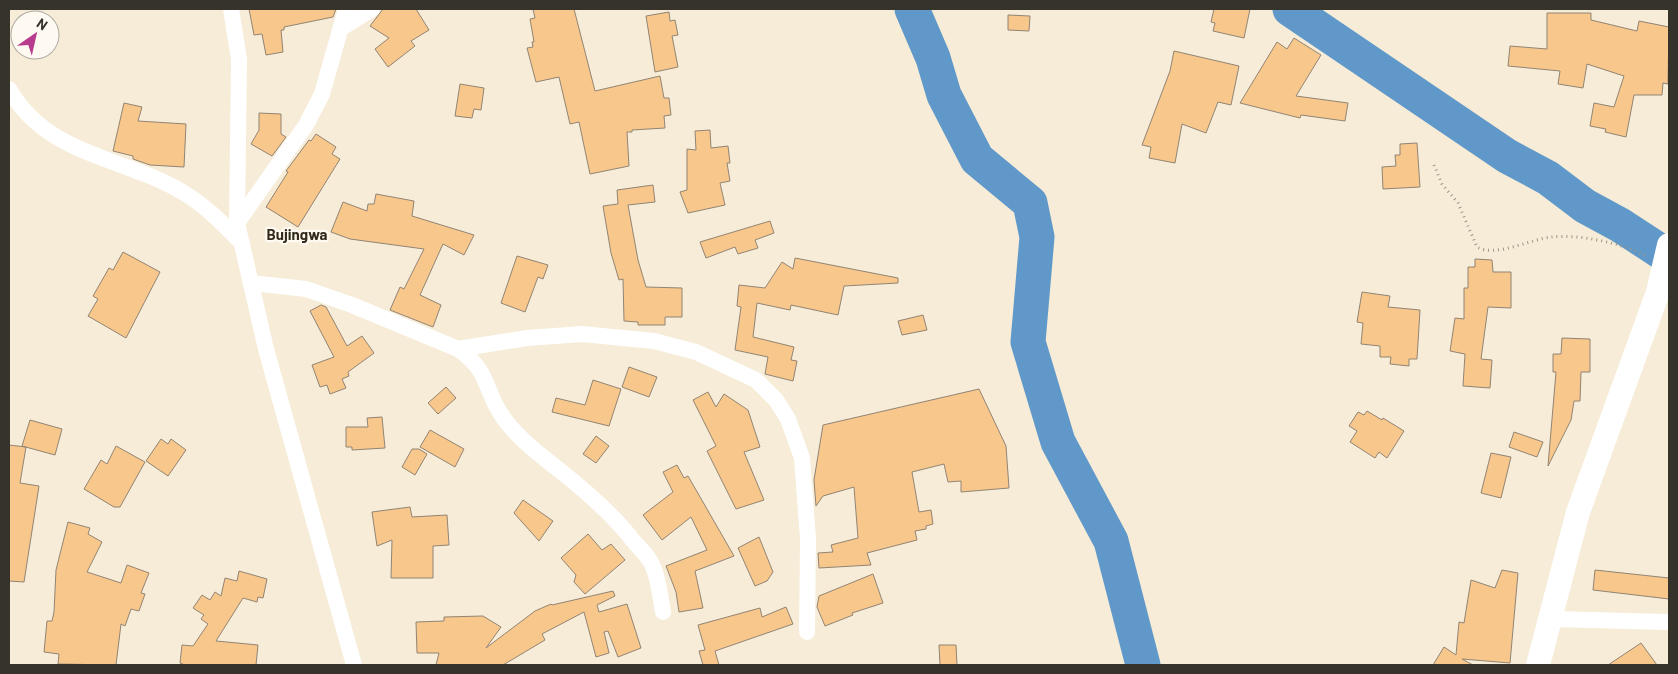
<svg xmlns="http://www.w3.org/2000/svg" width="1678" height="674" font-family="Barlow,sans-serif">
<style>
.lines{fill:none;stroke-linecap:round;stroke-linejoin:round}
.river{stroke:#6099c9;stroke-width:35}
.building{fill:#f8c78c;stroke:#928474}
.path{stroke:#9c9586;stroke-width:3;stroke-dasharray:1 4;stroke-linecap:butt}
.street{stroke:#fff;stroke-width:16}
.secondary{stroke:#fff;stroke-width:24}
.labels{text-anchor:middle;stroke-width:4.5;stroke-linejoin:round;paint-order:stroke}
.quarter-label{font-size:15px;font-weight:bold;fill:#322b1b;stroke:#fefaf1}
</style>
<rect width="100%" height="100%" fill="#f6ecd7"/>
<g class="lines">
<path class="river" d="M912,9l21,49 11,37 33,64 53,44 7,34 -9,105 30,100 53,99 32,124
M1290,9l217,147 41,22 37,28 35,19 46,30 3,6"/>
</g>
<path class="building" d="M249,9h87l-3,8 -49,10v3h-3l2,22 -17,3 -4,-21 -8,1z
M383,9h33l13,21 -18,11 4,5 -27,21 -13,-18 14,-11 -19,-12z
M533,9h41l21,82 65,-15 4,22h5l2,17 -7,1 1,12 -33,2v2h-5l2,34 -39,8 -11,-52 -9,2 -11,-47 -23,5 -9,-34 6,-1 -1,-5h2l-4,-23 5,-1z
M1214,9h36l-6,29 -31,-7 2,-8 -4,-1z
M669,12l1,9 5,-1 3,15 -6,1 6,31 -23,5 -9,-56z
M1547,13h44v7l46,11 2,-10 30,6 -1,57 -5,-1 -1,12h-28l-8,42 -21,-5 1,-3 -16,-3 4,-23 20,4 10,-31 -37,-12 -4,24 -25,-4 2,-13 -52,-5 2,-20 37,3z
M1008,15l22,1 -1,15 -21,-1z
M1294,38l27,17 -25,41 52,7 -3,18 -44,-6 -1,3 -60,-15 37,-61 10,7z
M1174,51l65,15 -8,39 -13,-3 -12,31 -24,-9 -7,39 -26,-5 2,-11 -9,-2 28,-74z
M460,84l24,4 -3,22 -7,-1 -2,9 -17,-2z
M124,103l18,4 -4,14 48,3 -2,43 -34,-2 -17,-6v-3l-20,-5z
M259,113l22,1v20l5,3 -14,19 -21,-12 8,-14z
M710,130l1,18 17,-2 2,17h-3l3,18 -10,2 5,22 -37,8 -8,-21 7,-2v-41l9,1 -1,-19z
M316,134l20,13 -4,7 8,5 -42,68 -32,-20 22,-35 -2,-1 3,-4 20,-27 2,1z
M1417,143l3,44 -37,2 -1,-22 14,-1 -1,-11h5v-11z
M653,185l2,17 -27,3 10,55 8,27 36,1v29h-17v8h-27v-3l-14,-1 -1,-42 -4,1 -8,-27 -8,-47 15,-2 -1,-14z
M376,194l38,7 -2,15 62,19 -10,20 -21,-11 -23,51 21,10 -8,22 -43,-17 10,-23 4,2 20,-40 -74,-10 -19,-7 12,-30 24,9 1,-7h6z
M770,221l4,12 -19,7 3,8 -20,6 -3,-7 -29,11 -6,-16z
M123,252l37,20 -34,66 -38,-22 10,-17 -5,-3 16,-28 4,2z
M517,256l31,9 -5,14 -5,-2 -13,35 -24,-9z
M795,258l103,20v5l-54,3 -6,29 -47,-10 -1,5 -33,-7 -4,34 41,10 -3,13 6,1 -4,20 -28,-7 3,-17 -33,-7 6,-43 -4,-1 2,-21 26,3 17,-26 11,7z
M1475,259l17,1 1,12h18v36l-23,-1 -7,52 11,1 -2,28 -27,-2 2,-32 -15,-3 5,-33 9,1v-31h4v-21h7z
M1362,292l28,4 -2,11 32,3 -3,49h-8v7l-19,-2 1,-7h-11v-11l-19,-2 2,-21 -6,-1z
M321,305l5,2 21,39 15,-10 12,17 -26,19 1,4 -7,3 4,9 -16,6 -3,-9 -7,2 -8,-22 22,-8 -24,-46z
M923,315l4,15 -25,5 -4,-14z
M1562,338l28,1v33h-9l-1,29h-6l-3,19 -23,46 8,-94h-3v-18h8z
M629,367l28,10 -8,20 -27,-10z
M593,380l28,9 -12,37 -57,-14 4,-14 29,7z
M446,387l10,11 -18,16 -10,-11z
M979,389l27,57 3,42 -48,4v-11l-13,1 -4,-18 -32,8 7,40 12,-2 2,14 -7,2v3l-11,2 2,9 -50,13 4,12 -52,3 -1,-15 15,-1 -2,-7 27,-7 -4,-51 -31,9 -7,10 -2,-26 9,-55z
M708,392l8,15 8,-13 24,16 12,37 -16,5 20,48 -28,9 -29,-58 9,-5 -23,-46z
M1367,411l15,9 1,-2 21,13 -17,27 -8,-6 -4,6 -25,-16 7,-11 -8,-5 9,-14 6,3z
M382,417l3,31 -33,2v-3h-6v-20h22l-1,-9z
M30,420l32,9 -7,26 -33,-9z
M430,430l34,19 -9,18 -35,-20z
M1514,432l29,10 -6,15 -28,-10z
M596,436l13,10 -13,17 -13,-9z
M161,439l7,5 3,-5 15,11 -18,26 -22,-15z
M9,445l17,2 -6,36 19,3 -15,96 -15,-1z
M116,446l29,16 -25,45h-6l-30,-18 17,-29 6,4z
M412,449h7l8,5 -12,21 -13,-8z
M1491,453l20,4 -10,41 -20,-5z
M677,465l7,13 4,-2 46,80 -39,15 8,37 -24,4 -3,-20 -10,-26 41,-16 -16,-33 -29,23 -19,-25 30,-23 -10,-20z
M523,500l30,21 -14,20 -25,-28z
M410,507l2,10 35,-2 2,30 -16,1v32h-42l1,-38 -15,6 -5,-34z
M68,522l22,6 -2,6 14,8 -15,30 34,11 6,-18 22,8 -8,20 4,1 -6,17 -8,-2 -6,17 -4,-2 -5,41 -58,-1 1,-10 -15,-2 3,-31h5l2,-9 2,-42z
M588,534l14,16 9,-6 14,16 -40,34 -11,-12 2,-7 -15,-17z
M759,537l14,35 -6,9 -12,5 -17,-38z
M1502,570l16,3 -8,90 -48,-4 11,6h-40l11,-18 12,8 3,-33 5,1 7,-43 24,8z
M1595,570l74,8v21l-76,-9z
M239,571l28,8 -4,19 -5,-1 -1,5 -14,-4 -27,43 42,4 -2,20h-71l-5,-2 2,-18 11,1 15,-22 -7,-5 3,-4 -11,-7 9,-13 8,5 5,-8 6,4 4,-18 12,3z
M873,574l10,29 -31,10 1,2 -28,11 -8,-19 2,-11z
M613,591l2,5 -18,9 2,7 28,-8 14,44 -23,9 -10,-26 -4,1 5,21 -13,4 -12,-45 -42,22 3,6 -42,25h-67l3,-12h-22l-1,-31 28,-1v-4l39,-1 18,11 -15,21 49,-37 16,-7 1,1z
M786,607l7,17 -78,27 4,14h-16l-4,-14 6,-1 -7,-25 62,-17 2,9z
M1641,643l16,22h-49z
M939,645h17l1,20h-17z"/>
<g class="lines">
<path class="path" d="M1434,165l8,19 16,19 19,44c18,11 53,-8 75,-10 28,-3 69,6 94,19"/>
<path class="street" d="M231,9l8,50 -2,164 29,126 88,316
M340,29l32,-20
M9,89c39,68 114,67 175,104 22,13 40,32 58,50
M237,223l69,-98 16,-31 24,-85
M251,283l55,6 46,16 106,44c33,22 26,44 47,71 15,20 34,34 53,49 28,22 56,46 77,74 6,6 13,13 17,21 7,15 8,32 11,48
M458,349l69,-11 55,-4 72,7 42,11 60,28 20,20 12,19 14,39 6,81 -1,93
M1551,619l118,3"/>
<path class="secondary" d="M1538,665l40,-153 80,-220 11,-47"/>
</g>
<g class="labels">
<g class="quarter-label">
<text x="297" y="240">Bujingwa</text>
</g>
</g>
<rect width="1678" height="674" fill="none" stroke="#36332b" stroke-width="20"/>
<g transform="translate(35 35) rotate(34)"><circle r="24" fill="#fefaf1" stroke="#aeaaa2"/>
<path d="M0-4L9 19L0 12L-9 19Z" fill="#b73c8d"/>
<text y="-8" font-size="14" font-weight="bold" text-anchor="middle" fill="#36332b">N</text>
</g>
</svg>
